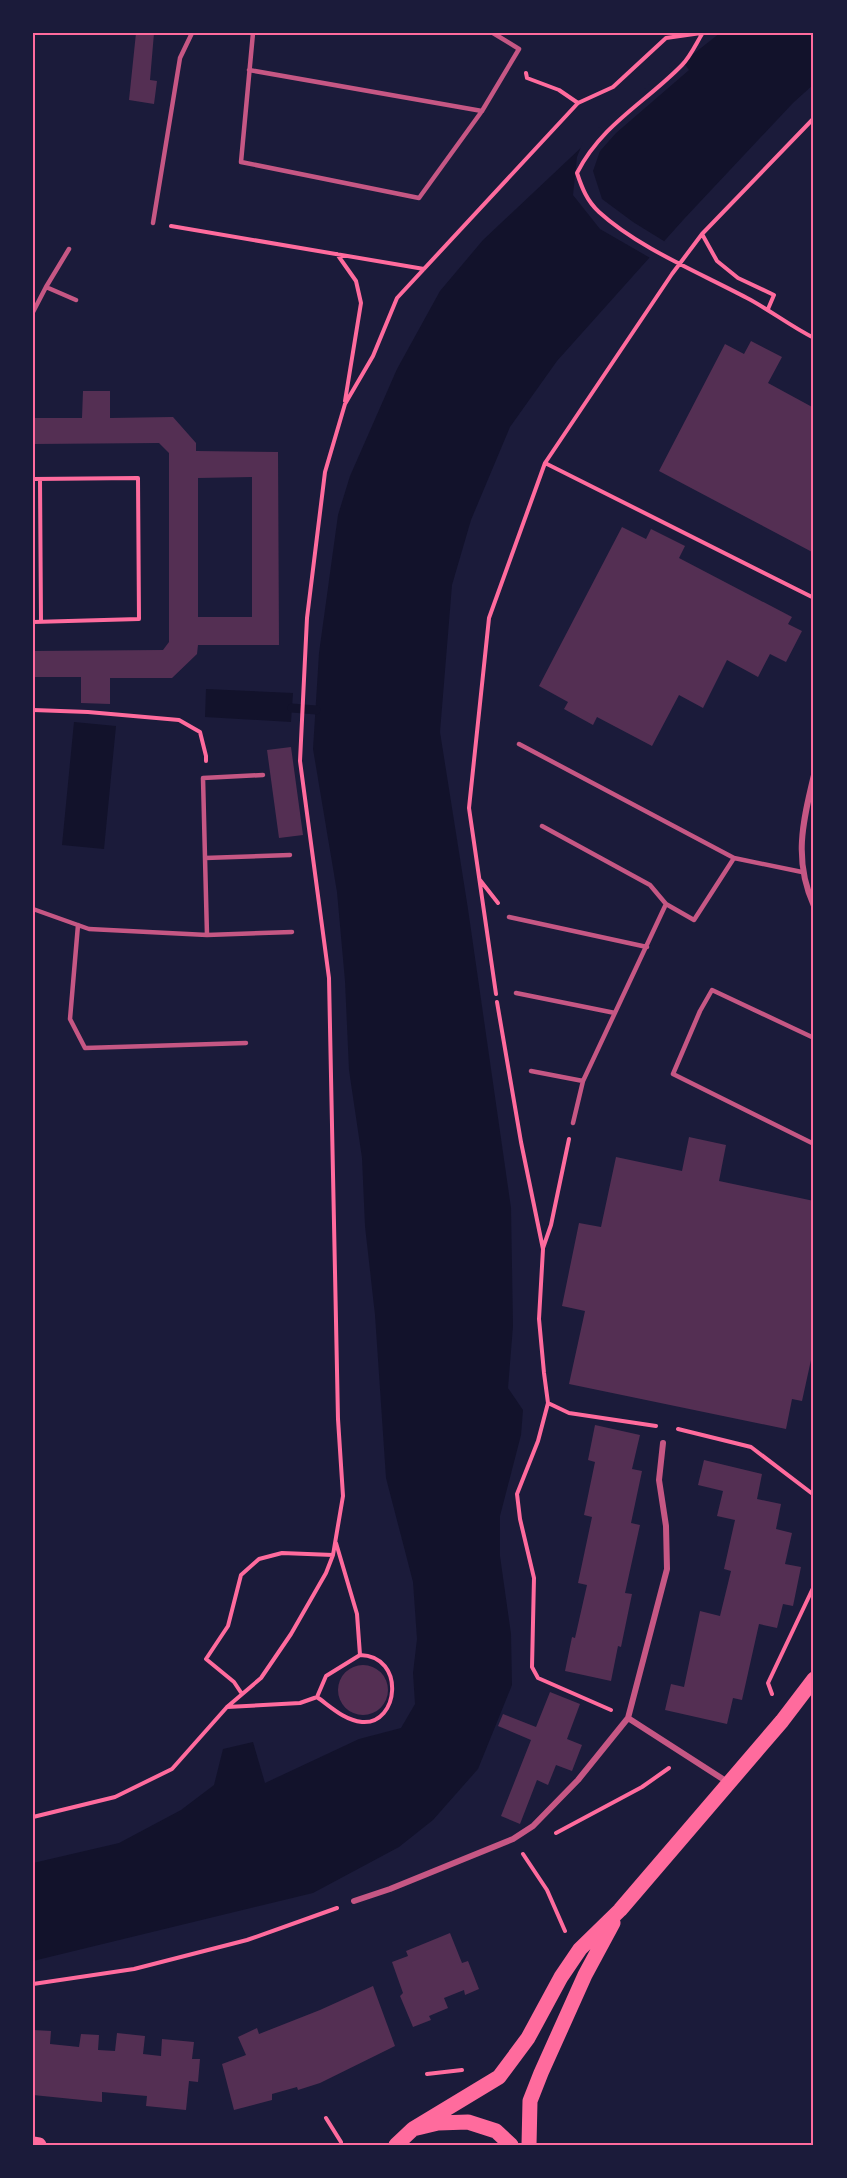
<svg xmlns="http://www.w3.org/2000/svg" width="847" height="2178" font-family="Jost,sans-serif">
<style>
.water{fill:#12122b}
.pier{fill:#1b1b3a}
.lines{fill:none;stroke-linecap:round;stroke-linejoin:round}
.stream{stroke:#12122b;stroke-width:9}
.building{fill:#542f53;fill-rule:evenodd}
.path{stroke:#ff6b9d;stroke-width:4}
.service{stroke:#c65784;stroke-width:4.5}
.minor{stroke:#c65784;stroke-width:6}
.primary{stroke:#ff6b9d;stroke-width:15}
.neatline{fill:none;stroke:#ff6b9d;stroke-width:2}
</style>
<rect width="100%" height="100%" fill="#1b1b3a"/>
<path class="water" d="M720,33h94v51l-21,19 -109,116 -127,142 -47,66 -39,93 -19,65 -12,147 28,177 43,299 2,118 -5,62 15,22 -2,25 -21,81v40l11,78 1,51 -34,84 -45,51 -34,27 -86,46 -280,68v-98l86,-20 62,-33 33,-25 9,-36 30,-7 12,41 94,-44 42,-11 14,-24 -2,-31 4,-34 -4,-57 -27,-104 -11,-163 -10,-89 -3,-68 -13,-88 -4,-89 -8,-89 -24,-143 6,-96 19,-138 12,-39 47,-107 43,-78 43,-51 104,-98 49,-43z
M206,689l87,4 -2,29 -86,-5z
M74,722l42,4 -12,123 -42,-4z"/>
<path class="pier" d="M681,59l8,11 -73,63 -16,18 -7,20 9,28 31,23 34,21 -15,16 -52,-30 -27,-34 4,-38 6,-15 51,-45z"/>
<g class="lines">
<path class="stream" d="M292,708l24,2"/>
</g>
<path class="building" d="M136,33h18l-4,47 7,1 -3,23 -25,-4z
M751,341l31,16 -14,26 46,25v145l-155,-82 66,-127 19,10z
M83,391h27v27l63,-1 23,26v8l82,1 1,193h-81l-1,9 -25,24h-62v26l-29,-1v-26h-48v-26l130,-1 6,-8v-189l-10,-10 -126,1v-26h49zM252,477v140h-54v-139z
M622,527l24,12 5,-10 34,17 -6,12 113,59 -4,7 14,7 -16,31 -16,-8 -12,23 -31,-17 -24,48 -24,-13 -27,51 -55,-29 -4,8 -29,-16 4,-7 -29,-16z
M291,747l12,88 -24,3 -12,-88z
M689,1137l37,8 -7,36 95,20v160l-3,-1 -9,41 -10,-2 -6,30 -217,-45 16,-73 -23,-5 17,-83 22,4 15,-70 66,14z
M595,1425l45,10 -8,34 10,2 -11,52 9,2 -15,68 7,1 -11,53 -3,-1 -7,35 -46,-10 7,-34 3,1 12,-53 -9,-2 14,-66 -8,-2 11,-53 -7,-2z
M704,1460l58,14 -5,25 24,5 -5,25 16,4 -7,31 16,3 -8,39 -10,-2 -6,24 -18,-4 -17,76 -9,-2 -6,26 -62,-14 6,-26 13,3 16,-76 20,5 11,-45 -7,-2 11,-49 -18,-4 6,-25 -25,-6z
M338 1690a25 25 0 1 1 50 0a25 25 0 1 1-50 0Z
M550,1692l30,12 -13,35 15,6 -10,26 -16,-6 -8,20 -11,-5 -17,44 -19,-8 30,-76 -33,-14 5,-12 33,13z
M450,1933l12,30 6,-2 11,28 -14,6 -1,-5 -20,8 4,10 -19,8 2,4 -18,7 -13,-31 3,-3 -11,-31 16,-6 -2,-5z
M373,1986l22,60 -75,37 -22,7 -1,-3 -25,7v6l-38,10 -12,-46 24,-9 -8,-18 19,-9 2,6 61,-24z
M33,2030l18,1 -1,13 29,3 2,-13 18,1 -1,15 17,1 2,-18 28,3 -2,18 18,2 1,-17 32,3 -2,17h8l-2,23 -9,-1 -3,29 -40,-4 1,-10 -45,-4v10l-69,-7z"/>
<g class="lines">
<path class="path" d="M702,34c-6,10 -12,23 -20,31 -37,38 -80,59 -105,108 5,15 10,28 22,39 38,35 101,61 148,86 23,12 43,28 67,40
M526,73l1,5 32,12 19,13
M171,226l253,43
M702,234l15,27 21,17 36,17 -6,14
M337,254l19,27 5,22 -16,98
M545,463l269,135
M33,479l105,-1 1,141 -106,3
M40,479l1,143
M33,710l55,2 91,8 21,12 6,24v5
M480,880l18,23
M496,994l-27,-186 20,-190 56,-155 127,-189 30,-40 112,-116
M497,1002l24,140 22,107 -4,70 5,54 4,30 -10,38 -21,53 3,25 14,59 -2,89 6,11 73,32
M543,1248l8,-23 18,-86
M548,1403l21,10 87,13
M678,1429l73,18 63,48
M242,1694l-8,-12 -28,-23 22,-33 13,-51 18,-16 23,-6 51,2
M772,1694l-4,-11 46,-97
M317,1697c14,10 27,23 45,25 37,3 44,-66 -2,-67
M227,1707l73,-4 17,-6 9,-21 34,-21 -3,-41 -21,-71
M33,1817l82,-20 57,-28 55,-62 34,-29 30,-44 35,-61 7,-18 10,-59 -5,-77 -9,-441 -29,-217 7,-143 18,-146 20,-68 28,-48 24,-58 181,-195 35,-16 53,-49 35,-5
M556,1833l86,-46 27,-19
M523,1854l24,36 18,41
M33,1984l101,-15 113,-29 90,-32
M427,2074l35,-4
M326,2118l15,24"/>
<path class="service" d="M253,33l-12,129 178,36 63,-87 37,-62 -26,-16
M249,70l233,41
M153,223l27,-165 12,-25
M46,287l30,13
M33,312l13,-25 23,-38
M519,744l215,114 68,14
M542,826l108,59 16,19
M205,858l-2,-80 60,-3
M33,909l56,20 118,6 85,-3
M509,917l138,30
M78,925l-8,94 15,29 161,-5
M207,935l-2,-77 85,-3
M516,993l99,20
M814,1038l-102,-48 -12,21 -27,63 141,70
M531,1071l52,10
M573,1123l10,-42 83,-177 28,16 40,-62"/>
<path class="minor" d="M814,775c-11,46 -21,85 0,131
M628,1718l39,-149 -1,-43 -7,-46 4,-37
M354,1901l36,-12 123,-50 20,-13 45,-46 50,-62 101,65"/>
<path class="primary" d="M413,2129l86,-52 29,-39 33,-61 19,-28 40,-39 162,-189 32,-42
M33,2144l6,1
M396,2145l17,-16 25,-6 30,-1 28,9 15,14
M529,2145l1,-44 11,-28 44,-98 28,-52"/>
</g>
<rect width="847" height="2178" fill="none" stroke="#1b1b3a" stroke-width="69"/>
<rect x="34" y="34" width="778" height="2110" class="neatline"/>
</svg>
